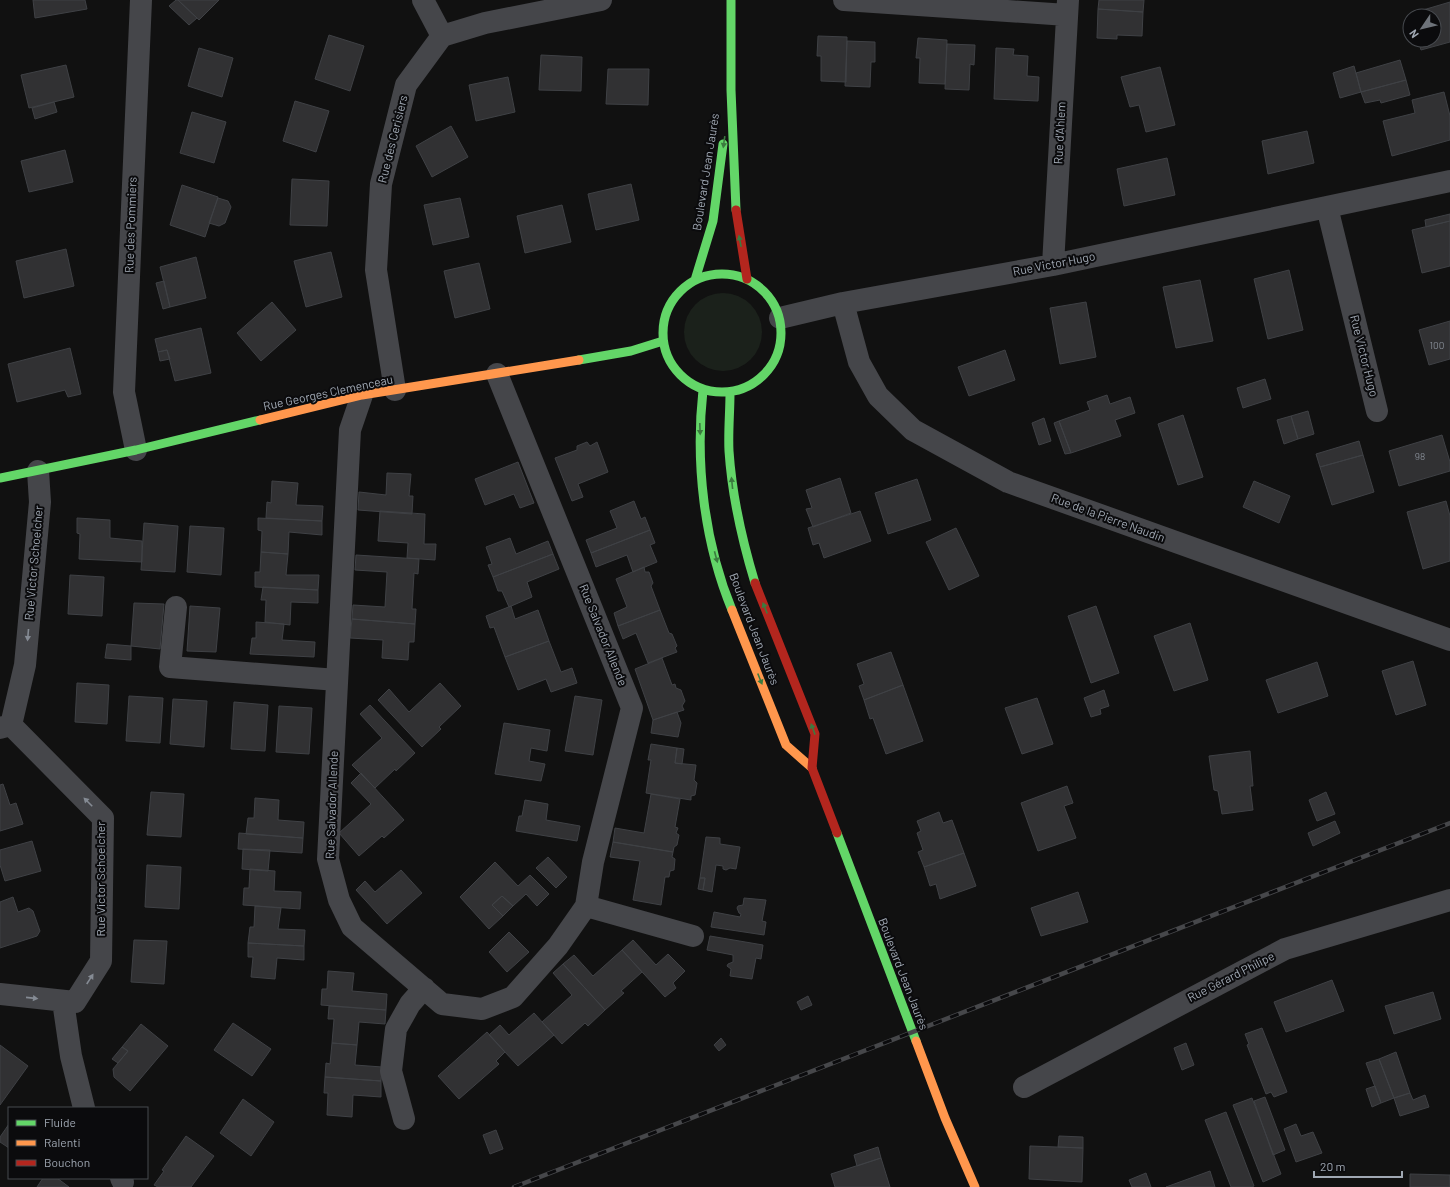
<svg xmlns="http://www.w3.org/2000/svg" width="1450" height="1187" font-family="Barlow,sans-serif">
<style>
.green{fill:#1b211b}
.building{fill:#313133;stroke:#3f4145}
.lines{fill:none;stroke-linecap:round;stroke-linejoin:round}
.street{stroke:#45464a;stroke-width:22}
.fast{stroke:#63d668;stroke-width:9}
.slow{stroke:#ff974d;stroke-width:9}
.jam{stroke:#b3261e;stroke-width:9}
.rail-casing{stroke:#46474a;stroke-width:4.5}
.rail{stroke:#0b0b0d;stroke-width:3;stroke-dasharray:9;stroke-linecap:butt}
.oneway{fill:#3b7b3f}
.oneway2{fill:#858b94}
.labels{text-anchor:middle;stroke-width:4;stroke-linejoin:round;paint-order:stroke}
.number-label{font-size:10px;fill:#848a93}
.street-label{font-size:12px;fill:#a0a8b3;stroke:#0b0b0d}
</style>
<rect width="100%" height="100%" fill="#111"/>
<path class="green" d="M684 332a39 39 0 1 1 78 0a39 39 0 1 1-78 0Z"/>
<path class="building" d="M33,0h52l2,9 -52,9z
M176,0h2l19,18 -8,7 -20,-19z
M178,0h41l-20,20z
M1099,0h45l-1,12 -45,-3z
M1450,2v40l-29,8 -3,-10h16v-24h-10l-1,-6z
M1098,9l45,3 -1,24 -25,-1v4l-20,-1z
M329,35l35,11 -14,45 -35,-12z
M818,36l29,1 -1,45 -25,-1v-25h-4z
M918,38l29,2 -2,44 -26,-1 1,-25h-4z
M847,41l28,1v20h-4l-1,25 -25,-1z
M947,44l28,1 -1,20 -4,-1 -1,26 -24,-1z
M199,48l34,10 -11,39 -34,-11z
M996,48l18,1 -1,6 15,1 -1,20 12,1 -1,24 -44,-2z
M541,55l41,2 -1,34 -42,-1z
M1400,60l6,20 -45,12 -5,-19z
M66,65l8,32 -45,11 -8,-33z
M1354,66l7,26 -21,6 -7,-25z
M1160,67l15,58 -29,7 -7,-27 -9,2 -9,-30z
M608,69h41l-1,36 -42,-1z
M508,77l7,35 -39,9 -7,-36z
M1406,80l4,15 -29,8 -1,-3 -15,3 -4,-11z
M1444,92l6,24v24l-58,16 -9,-35 32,-8 -3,-13z
M295,101l34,10 -13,41 -33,-11z
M54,102l3,10 -22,7 -3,-11z
M192,112l34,10 -12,41 -34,-10z
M451,126l17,31 -36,20 -16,-31z
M1307,131l7,32 -46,11 -6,-33z
M65,150l8,32 -44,10 -8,-31z
M1167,158l8,37 -51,11 -7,-37z
M292,179l37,2 -2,45 -37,-1z
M631,184l8,36 -43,10 -8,-36z
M182,185l36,12 -13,40 -35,-12z
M218,198l10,3 3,6 -6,16 -6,3 -10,-3z
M460,198l9,39 -36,8 -9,-40z
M562,205l9,37 -46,11 -8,-37z
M1450,214v7l-24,6 -1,-7z
M1450,221v45l-28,7 -10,-43z
M66,249l8,37 -50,12 -8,-37z
M331,252l11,45 -36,10 -12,-46z
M196,257l10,41 -36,9 -10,-40z
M479,263l11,46 -35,9 -11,-47z
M1289,270l14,60 -35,9 -14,-60z
M1200,280l13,61 -37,7 -13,-61z
M164,281l6,26 -7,2 -7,-26z
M272,302l24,28 -35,31 -24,-28z
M1086,302l10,55 -36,7 -10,-56z
M1450,321v38l-21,6 -10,-35z
M201,328l10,45 -36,8 -8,-31 -9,2 -3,-13z
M70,348l11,46 -13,3 -3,-7 -48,12 -9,-38z
M167,350l3,9 -10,2 -2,-9z
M1005,350l10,30 -46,16 -11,-29z
M1265,379l6,20 -28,9 -6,-20z
M1107,395l3,9 20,-7 5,16 -20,7 6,16 -50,17 -12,-32 31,-11 -3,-8z
M1308,411l6,23 -16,5 -7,-23z
M1183,415l20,62 -25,8 -20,-61z
M1291,416l7,23 -14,5 -7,-24z
M1044,418l7,23 -12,4 -7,-22z
M1059,421l12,32 -6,1 -11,-31z
M1442,435l8,27v9l-51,15 -10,-35z
M1359,441l4,14 -43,12 -4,-13z
M587,442l3,4 7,-4 11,30 -30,12 5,13 -11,4 -17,-43 22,-8v-4z
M1363,455l11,37 -42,13 -12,-38z
M518,462l16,41 -14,5 -6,-14 -29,11 -10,-26z
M387,473l24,1 -2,22h4l-1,18 -54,-4 1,-18 27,3z
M840,478l11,35 -38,14 -7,-18 6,-1 -6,-18z
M917,479l14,41 -43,14 -13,-41z
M272,481l26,2 -2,22 27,1 -1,15 -56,-3 1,-16 4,1z
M1254,481l36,15 -11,27 -36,-16z
M634,501l7,18 4,-2 5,13 -59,23 -5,-13 31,-12 -7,-17z
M1446,501l4,15v45l-27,8 -16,-57z
M380,511l45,3 -1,30h12l-1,16 -28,-2 1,-15 -30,-2z
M860,511l11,30 -47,17 -5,-15 -6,2 -5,-17z
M77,518l33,2v18l32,3v21l-63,-3 1,-25 -3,-1z
M258,518l64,3v14l-33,-3 -1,22 -27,-2 1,-21 -4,-1z
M144,523l34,3 -3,46 -34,-2z
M190,526l34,2 -3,47 -34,-3z
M956,528l23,48 -30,14 -23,-48z
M650,530l5,13 -5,2 7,17 -24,10 -6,-17 -31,12 -5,-14z
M510,538l6,16 32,-13 5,13 -60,23 -5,-12 4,-1 -6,-17z
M261,552l27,2 -2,21h33l-1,15 -63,-3v-15h5z
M553,554l6,15 -32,13 5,15 -23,10 -7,-16h-4l-5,-14z
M356,555l63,4 -1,15 -4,-1 -2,36h4l-1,15 -63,-5 1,-14 32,2 2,-35 -32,-2z
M644,567l1,5h4l4,11 -2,3 9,24 -42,16 -4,-13 13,-6 -11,-28z
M70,575l34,2 -2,39 -34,-2z
M263,587l55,3v13l-27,-1 -1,23 -25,-3 1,-22h-5z
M134,603l30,1 -4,45 -29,-3z
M190,606l30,2 -4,44 -29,-1z
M511,606l4,13 23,-9 11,31 -44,16 -11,-30 -4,1 -4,-12z
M1096,606l23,67 -28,10 -23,-67z
M660,610l9,23 3,1 5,12 -2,2 2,4 -29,11 -12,-30 -13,6 -5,-13z
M352,619l63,5 -1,18h-5l-1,18 -26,-2 1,-18 -33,-2z
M256,622l28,2 -2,16 33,2 -1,15 -64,-3 2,-16h4z
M1190,623l18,57 -34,11 -20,-55z
M549,641l12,31 11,-4 5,15 -26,9 -5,-13 -28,11 -13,-33z
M107,644l24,2v14l-26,-2z
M891,652l12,33 -39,15 -5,-14 5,-2 -7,-20z
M662,658l10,27 3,-1 1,4 5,2 4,11 -3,5 2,4 -31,10 -18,-51z
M1413,661l13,44 -30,10 -14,-44z
M1317,662l11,34 -50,17 -12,-33z
M77,683l32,2 -2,39 -32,-2z
M440,683l21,23 -22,21 2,2 -19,18 -44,-47 11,-11 20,23z
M903,685l20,56 -37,13 -13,-36 -3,1 -6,-19z
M1104,690l5,16 -9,3 1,5 -10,3 -7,-19z
M129,696l34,2 -3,45 -34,-2z
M575,696l27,4 -9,55 -28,-4z
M1037,698l16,46 -31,10 -17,-46z
M173,699l34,2 -3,46 -34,-3z
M234,702l34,3 -3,46 -34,-2z
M370,705l45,48 -19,18 -1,-2 -20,19 -23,-23 30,-27 -22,-24z
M279,706l33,2 -3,46 -33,-2z
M677,712l4,11 -3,14 -27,-4 2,-13z
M504,723l46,7 -3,21 -16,-3 -2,13 16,3 -4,17 -46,-7z
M651,744l26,4 -2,15 21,2 -2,15 3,3 -2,12 -4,1v4l-45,-7 5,-33h-3z
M677,748l7,1 -2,15 -7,-1z
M1250,751l3,35h-3l3,24 -31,4 -4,-23 -4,-1 -5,-34z
M361,773l43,47 -20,18 -2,-2 -23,20 -20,-23 32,-29 -20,-21z
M3,784l7,21 6,-2 7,21 -23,7v-46z
M1067,786l6,17 -9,3 12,32 -38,13 -17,-48z
M151,792l33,2 -3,43 -34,-2z
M1326,792l9,22 -18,7 -8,-21z
M651,794l29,5 -5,28 3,1 -2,5 3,2 -2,10 -3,2 -1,5 -60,-10 2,-14 29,5z
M255,798l24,2 -1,20 26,2 -1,16 -57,-4 2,-16h6z
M525,800l23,4 -2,16 34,6 -3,15 -61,-10 3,-15h3z
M939,812l4,11 9,-3 12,33 -40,14 -6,-15 5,-2 -6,-17 4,-2 -4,-10z
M1335,821l5,12 -27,13 -5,-13z
M239,833l64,5 -1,15 -64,-4z
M706,837l14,1v6l20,3 -4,22 -6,-1 -4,2 -3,-1v-3l-7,-1 -4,27 -9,-2 2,-12h-5z
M32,841l9,30 -36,10 -5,-16v-15z
M613,842l60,10 -1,5 3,2 -1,11 -4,1 -1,6h-4l-4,28 -28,-5 7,-39 -30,-4z
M243,849l27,1 -2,21 -26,-2z
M964,853l12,33 -36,13 -4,-15 -6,2 -6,-19z
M548,857l19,20 -11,11 -20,-20z
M495,862l23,24 12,-11 19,19 -12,12 -11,-12 -13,12 -11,-10 -10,9 11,11 -14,13 -29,-32z
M147,865l34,2 -2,42 -34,-2z
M250,869l25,2 -1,20 27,1 -1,17 -57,-4 1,-17h5z
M401,870l21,23 -35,31 -31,-34 9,-9 10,11z
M700,878h5l-2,12 -5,-1z
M1078,892l10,30 -47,14 -10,-28z
M502,896l11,10 -10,10 -11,-11z
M13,897l5,15 11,-4 4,3 7,20 -3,5 -37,12v-46z
M744,898l22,2 -4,21 4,1 -2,13 -53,-8 3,-15 26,5 1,-3 -2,-1 -2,-5 1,-2 5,-1z
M255,906l26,2 -3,21 27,1 -1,16 -56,-3 2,-16h4z
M509,932l20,20 -22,20 -18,-20z
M710,936l53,9 -2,14 -5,-1 -4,21 -22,-3 1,-7 -4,-3 1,-2 5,-2v-7l-26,-5z
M134,940l33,1 -3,43 -33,-2z
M633,940l23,25 12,-11 17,17 -12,12 3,5 -11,9 -43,-47z
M248,943l56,3v14l-27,-2 -2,21 -24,-2 2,-20h-5z
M622,950l20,22 -21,19 3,2 -19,17 -42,-46 11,-9 19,21z
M563,964l42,46 -17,16 -3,-3 -23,21 -20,-22 30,-27 -19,-22z
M328,971l26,2 -2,18 35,3 -1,16 -65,-5 1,-16h5z
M1332,980l12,31 -58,21 -12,-30z
M1433,992l8,27 -47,15 -9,-28z
M808,996l4,9 -11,5 -4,-8z
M329,1006l57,4 -1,14 -26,-2 -2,23 -25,-2 2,-24h-6z
M534,1013l20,22 -36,31 -29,-31 11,-10 9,10z
M233,1023l38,26 -19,27 -38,-26z
M141,1024l27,22 -38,45 -16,-14 -1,-8 15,-18 -6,-4z
M1262,1028l25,64 -13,5 -3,-5 -5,2 -19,-49 2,-1 -4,-10z
M487,1032l18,20 -9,9 3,3 -40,35 -21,-23z
M721,1038l5,7 -7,6 -5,-6z
M332,1043l25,2 -2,20 27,2 -1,14 -56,-4 1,-14 4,1z
M1186,1043l8,22 -12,5 -8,-22z
M0,1045l28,21 -28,39z
M122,1047l6,4 -10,12 -6,-4z
M1396,1052l14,41 -16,5 -15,-39z
M1379,1059l15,39 -13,5 -15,-40z
M325,1077l56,4v16l-28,-2 -1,22 -25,-2 1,-22h-4z
M1375,1086l6,17 -9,4 -6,-18z
M1410,1093l3,7 12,-5 4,12 -29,9 -6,-18z
M1265,1097l20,53 -12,5 -19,-54z
M1252,1098l29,76 -18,8 -30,-77z
M243,1099l31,23 -23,34 -31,-23z
M1226,1112l28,74 -2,1h-21l-26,-67z
M9,1124v24l-9,-6v-5z
M1296,1124l5,12 12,-4 9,21 -26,9 -12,-33z
M496,1130l7,19 -13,5 -7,-19z
M186,1136l28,20 -23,31h-33l-4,-2 10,-14 -2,-1z
M1059,1136l24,1v11l-25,-1z
M1030,1146l53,2 -1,34 -53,-3z
M878,1147l3,11 -24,8 -3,-11z
M881,1158l9,29h-55l-4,-13z
M1210,1171l5,16h-49z
M1146,1173l5,14h-19l-3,-7z
M1410,1174l40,1v12h-40z
M43,1178h14l12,9h-32z"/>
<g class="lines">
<path class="street" d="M423,0l19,36
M844,0l223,15
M1327,207l50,204
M1053,265l15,-265
M843,303l16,59 19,34 35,34 95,52 442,158
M780,318l63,-15 210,-38 397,-84
M395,390l-19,-120 5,-86 25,-99 36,-49 43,-13 116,-23
M362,395l-12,35 -22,429 11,41 13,27 90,77 40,5 31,-12 45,-51 28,-40 7,-44 39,-154 -135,-334
M136,450l-12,-58 17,-392
M176,607l-6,60 167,13
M0,728l11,-3 14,-60 15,-163 -2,-31
M586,906l107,30
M0,994l75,8 26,-41 2,-143 -92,-93
M63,1001l8,55 13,52
M1024,1087l261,-138 165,-49
M404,1119l-13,-48 5,-42 14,-25 14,-16
M121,1178l2,4"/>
<path class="fast" d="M731,0v90l5,120
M663 333a59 59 0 1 1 118 0a59 59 0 1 1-118 0Z
M695,280l18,-59 10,-77
M579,360l52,-9 32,-10
M703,390c-8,73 1,152 29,220
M730,393c0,19 -2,39 -1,58 3,45 13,89 26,132
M0,478l136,-28 124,-30
M837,833l79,208"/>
<path class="slow" d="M260,420l102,-25 217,-35
M732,610l54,135 26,23
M916,1041l29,77 30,69"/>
<path class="jam" d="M736,210l11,69
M755,583l60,151 -3,34 25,65"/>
<g class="rail-casing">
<path id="rail" d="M514,1187l936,-364"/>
</g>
<use href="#rail" class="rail"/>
</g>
<defs><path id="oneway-solid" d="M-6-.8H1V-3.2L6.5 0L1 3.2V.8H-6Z"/></defs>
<g class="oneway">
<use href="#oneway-solid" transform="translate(724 142) rotate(98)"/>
<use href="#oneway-solid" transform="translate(740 241) rotate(-101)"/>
<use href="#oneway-solid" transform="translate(700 429) rotate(88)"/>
<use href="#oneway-solid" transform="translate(732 483) rotate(-96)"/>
<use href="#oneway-solid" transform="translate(716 557) rotate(75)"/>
<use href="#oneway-solid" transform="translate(765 608) rotate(-112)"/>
<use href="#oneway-solid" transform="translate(760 679) rotate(68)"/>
<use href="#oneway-solid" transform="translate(813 729) rotate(-110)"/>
</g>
<g class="oneway2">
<use href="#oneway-solid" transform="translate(28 635) rotate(95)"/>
<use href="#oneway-solid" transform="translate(88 802) rotate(-135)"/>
<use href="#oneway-solid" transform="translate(90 979) rotate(-57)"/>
<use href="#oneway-solid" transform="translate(32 998) rotate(6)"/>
</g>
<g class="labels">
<g class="number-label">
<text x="1437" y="349">100</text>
<text x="1420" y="460">98</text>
</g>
<g class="street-label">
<text transform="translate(1060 133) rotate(-87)" y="4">Rue d'Ahlem</text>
<text transform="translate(393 139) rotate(-76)" y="4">Rue des Cerisiers</text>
<text transform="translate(706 172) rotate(-81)" y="4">Boulevard Jean Jaurès</text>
<text transform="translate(131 225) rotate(-88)" y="4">Rue des Pommiers</text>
<text transform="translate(1054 264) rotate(-11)" y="4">Rue Victor Hugo</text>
<text transform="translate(1364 356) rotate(76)" y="4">Rue Victor Hugo</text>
<text transform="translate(328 393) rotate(-12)" y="4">Rue Georges Clemenceau</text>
<text transform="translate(1108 518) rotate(20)" y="4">Rue de la Pierre Naudin</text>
<text transform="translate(34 563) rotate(-85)" y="4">Rue Victor Schoelcher</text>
<text transform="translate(754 629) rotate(69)" y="4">Boulevard Jean Jaurès</text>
<text transform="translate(603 635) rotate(68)" y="4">Rue Salvador Allende</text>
<text transform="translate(332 805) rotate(-88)" y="4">Rue Salvador Allende</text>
<text transform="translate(101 879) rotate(-90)" y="4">Rue Victor Schoelcher</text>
<text transform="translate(903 974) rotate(69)" y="4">Boulevard Jean Jaurès</text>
<text transform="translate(1231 977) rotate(-27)" y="4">Rue Gérard Philipe</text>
</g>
</g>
<rect x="8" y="1107" width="140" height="72" fill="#0b0b0d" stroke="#474a4f"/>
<rect x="16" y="1120" width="20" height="6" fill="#63d668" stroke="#474a4f"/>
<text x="44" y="1127" font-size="12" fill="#a0a8b3">Fluide</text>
<rect x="16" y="1140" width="20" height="6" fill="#ff974d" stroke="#474a4f"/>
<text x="44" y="1147" font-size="12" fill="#a0a8b3">Ralenti</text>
<rect x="16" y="1160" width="20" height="6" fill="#b3261e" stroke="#474a4f"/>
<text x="44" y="1167" font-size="12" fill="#a0a8b3">Bouchon</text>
<g transform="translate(1422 28) rotate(235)"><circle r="19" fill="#0b0b0d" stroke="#474a4f"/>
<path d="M0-3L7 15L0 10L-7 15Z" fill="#6e737a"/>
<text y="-6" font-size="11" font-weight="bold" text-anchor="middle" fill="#a0a8b3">N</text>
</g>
<path d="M1314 1171v6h88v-6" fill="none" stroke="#a0a8b3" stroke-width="2"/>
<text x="1320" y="1171" font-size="12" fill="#a0a8b3" stroke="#0b0b0d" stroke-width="3" paint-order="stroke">20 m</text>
</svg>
